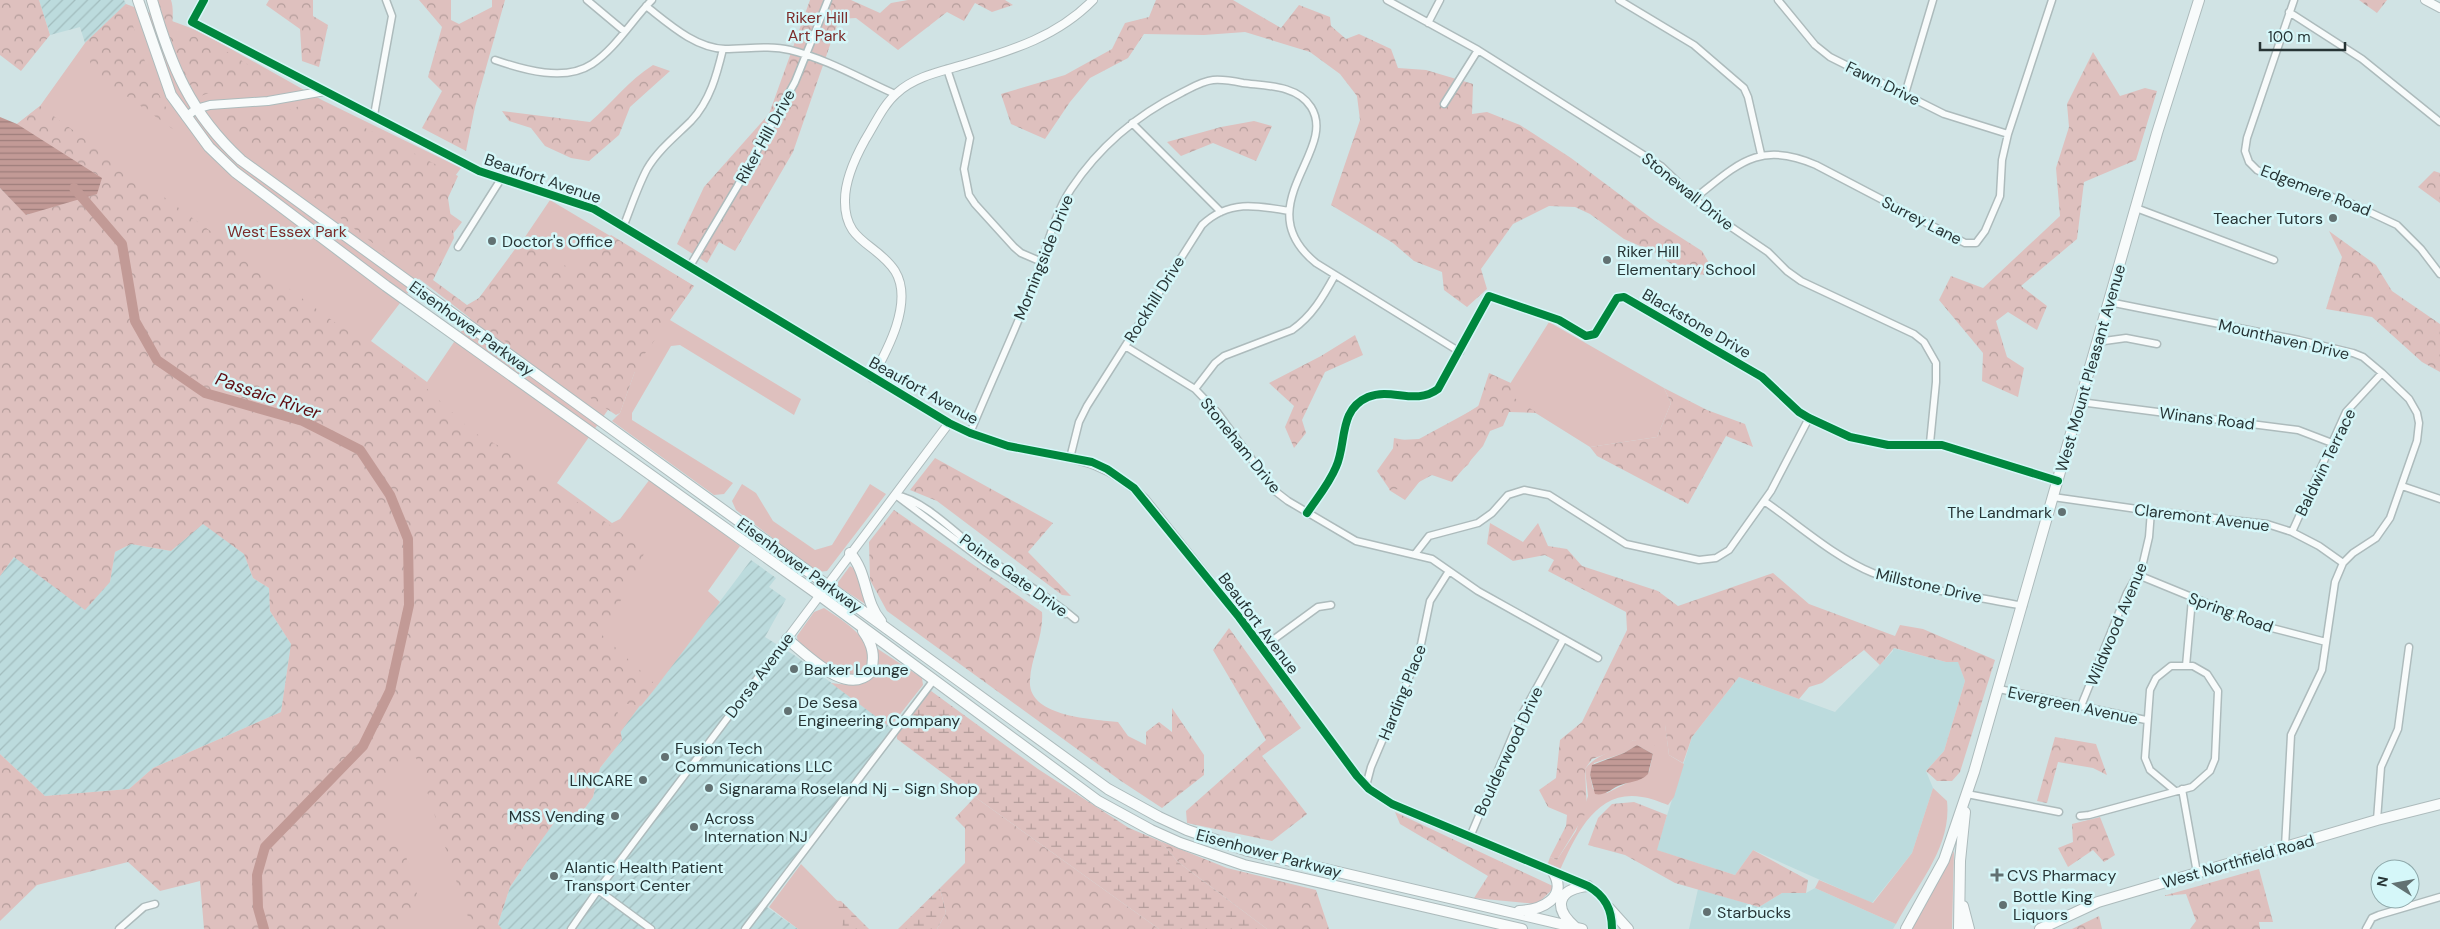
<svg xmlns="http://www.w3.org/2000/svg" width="2440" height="929" font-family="'DM Sans',sans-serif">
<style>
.built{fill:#bcdbdd}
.industrial{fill:url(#industrial-furrows)}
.green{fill:#dec0be;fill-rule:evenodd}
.forest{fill:url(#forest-crowns)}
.wetland{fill:url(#wetland-marsh)}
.cemetery{fill:url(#cemetery-stones)}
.water{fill:url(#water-rules)}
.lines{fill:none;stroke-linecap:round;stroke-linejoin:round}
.river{stroke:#c29a96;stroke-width:10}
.minor-casing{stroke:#adbbbc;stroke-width:9}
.tertiary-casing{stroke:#adbbbc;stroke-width:10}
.primary-casing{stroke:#adbbbc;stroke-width:12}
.minor{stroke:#f8fbfb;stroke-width:6}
.tertiary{stroke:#f8fbfb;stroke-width:8}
.primary{stroke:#f8fbfb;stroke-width:10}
.cycleway-casing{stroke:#d5f7f9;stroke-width:11}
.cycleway{stroke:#00873e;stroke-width:8}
.poi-dot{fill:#627172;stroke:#d5f7f9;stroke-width:2}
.labels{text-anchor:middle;stroke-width:5;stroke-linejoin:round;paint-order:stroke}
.park-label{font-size:16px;fill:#7c2b29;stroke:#d5f7f9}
.street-label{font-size:16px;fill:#273435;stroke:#d5f7f9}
.poi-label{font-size:16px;fill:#273435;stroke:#d5f7f9;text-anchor:start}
.water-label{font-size:18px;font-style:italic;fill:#5f0d11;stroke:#d5f7f9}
</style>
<defs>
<pattern id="industrial-furrows" width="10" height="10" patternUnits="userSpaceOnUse" patternTransform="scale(1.25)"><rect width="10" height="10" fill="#bcdbdd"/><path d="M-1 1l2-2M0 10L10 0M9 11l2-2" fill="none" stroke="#a2bdbe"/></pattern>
<pattern id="forest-crowns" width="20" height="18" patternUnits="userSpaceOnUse" patternTransform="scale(1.25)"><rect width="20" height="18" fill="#dec0be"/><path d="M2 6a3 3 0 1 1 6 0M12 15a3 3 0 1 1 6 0" fill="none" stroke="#b49d9b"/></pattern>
<pattern id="wetland-marsh" width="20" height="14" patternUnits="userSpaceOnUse" patternTransform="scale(1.25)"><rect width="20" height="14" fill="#dec0be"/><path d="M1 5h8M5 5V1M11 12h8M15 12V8" fill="none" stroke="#b49d9b"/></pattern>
<pattern id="cemetery-stones" width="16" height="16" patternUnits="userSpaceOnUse" patternTransform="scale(1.25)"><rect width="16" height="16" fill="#dec0be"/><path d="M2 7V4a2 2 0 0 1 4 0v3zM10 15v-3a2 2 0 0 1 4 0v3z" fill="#b49d9b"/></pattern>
<pattern id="water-rules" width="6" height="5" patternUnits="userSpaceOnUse" patternTransform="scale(1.25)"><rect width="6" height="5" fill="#c29a96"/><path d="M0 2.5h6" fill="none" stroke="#9e7e7b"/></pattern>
</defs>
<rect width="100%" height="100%" fill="#d0e3e4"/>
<path class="built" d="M1893,648l53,14 12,-1 7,20 -21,70 -18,20 7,17 -21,65 -40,50 -119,-53 -18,25 -79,-25 36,-113 47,-60 96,35 58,-61z
M1815,888l81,36 -3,5h-204l9,-40 61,18 23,-14h24z"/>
<path class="industrial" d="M39,0h85l2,4 -41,39 -5,-16 -30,8z
M203,523l41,31 9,24 16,10 1,23 21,33 -10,68 -128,56 -24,21 -84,7 -45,-42v-178l14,-19 96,25 5,-30 16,-8 40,7z
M751,560l25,18 -7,9 17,12 -21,38 29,18 102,76 -132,174 34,24h-296l-4,-5 12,-37 49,-73 18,5 16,-22 7,-29 22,-28 -6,-39 25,5z"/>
<path class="green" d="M126,4l73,27 123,69 139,68 -26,35 27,19 -91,119 56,41 123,-182 144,86 -24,34 131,79 -7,16 -114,-70 -9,1 -39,67v7l101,63 -9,11 -10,1 -102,-74 8,-8 15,-42 -78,112 55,40 8,-4 30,-40 90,67 -32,45 12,11 -63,84 -2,-1 -167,228 7,16h-223l96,-159 -237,-539 -33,-48 -81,-59 23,-18 45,-63z
M1549,322l115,66 7,15 -14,34 -67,10 -85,-53 -37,71 -15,10 -26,-3 -22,28 -16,-10 5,-52 26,5 88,-56z
M742,484l14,9 17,28 42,29 17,-5 38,-61 16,10 -59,77 -10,1 -81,-62 -4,-9z
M850,566l8,5 9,34 -31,-20z
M824,608c22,15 55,33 41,64 -28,11 -46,-11 -67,-28l-1,-8 17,-24z
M878,649l44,29 1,7 -33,42 -59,-44c20,3 31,2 45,-12z
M1665,724l4,31 15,9 -10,33 -6,8c-8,-3 -17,-7 -26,-8 -46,-8 -66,38 -82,73l-13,-4 3,-9 7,3 19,-29 12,-35 -3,-27c12,-16 33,-18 48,-29l8,1zM1637,745l16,9 -4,18 -42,21 -14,-4 -3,-14 4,-12 30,-10z
M1933,788l14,13c5,46 -30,84 -51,123l-81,-36 4,-8 54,23 39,-50z
M1954,851l-2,78h-41z
M801,864l64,65h-67l-29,-22z"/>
<path class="forest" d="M0,0h39l11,35 -29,36 -21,-16z
M156,0h15c7,22 -12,40 30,36l83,50 -20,3 -42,-1 -24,9 -18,-29z
M269,0h44v16l15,9 -9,42 -17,-6 -2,-32 -34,-24z
M419,0h32v20l8,4 33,-17v-7h13l-30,107 -9,44 -44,-23 20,-37 -14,-14 14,-50z
M810,0h41l29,13 11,-10 17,-3h97l8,5 -21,7 -17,-9 -11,18 -17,-9 -49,38 -42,-32 -17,1 -46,133 -58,99 -16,-9 -12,21 -30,-19 27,-57 65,-73z
M1156,0h77l48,28 18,-23 31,12 1,9 15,13 13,-5 32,15 7,19 28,2 47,14 -1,30 15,-2 33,13 51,33 84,63 47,30 14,24 -30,-1 -32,-22 -30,-13 -34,-25 -15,-7 -26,-1 -36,18 -32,45 6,20 -20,18 -23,-17 -2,-18 -28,-11 -21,-18 -62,-38 29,-85 -3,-24 -17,-22 -30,-22 -65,-20 -41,3 -60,-1 -16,24 -38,20 -20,24 -25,37 -34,-15 -10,-30 64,-19 47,-26 13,-26 24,-6z
M126,4c16,49 29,99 65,138l-98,-70 -8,-29z
M2093,52l27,44 25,-8 12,3 -21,69 -52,22 -7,57 -56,47 26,20 -10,24 -29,-18 -12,9 11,36 17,11 -6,29 -36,-16 1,-28 -44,-53 12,-24 32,12 77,-72 -4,-48 13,-41 -2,-23z
M653,65l17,6 -40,36 -11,28 -30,26 -18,-3 -26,-12 -14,-18 -22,-7 -7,-10 88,11c23,-20 38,-41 63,-57z
M313,101l145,75 -10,22 6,40 -21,42 34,25 12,-7 42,-57 52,29 38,-35 83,51 -56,77 -18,50 -4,2 -146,-97 -206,-159 -48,-43 64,-3z
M40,106l297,218 68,44 68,64 46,25 9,10 117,83 -5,15 -38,70 55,51 -16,20 -25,-4 6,38 -22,28 -7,29 -16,22 -18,-5 -49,73 -12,37 4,5h-30l-56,-171 -14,-1 -16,29v46l17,14 17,58 -22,14 4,11h-198l-4,-48 -40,10 -32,-29 -91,23 -37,36v-167l45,42 84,-7 24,-21 128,-56 10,-68 -21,-33 -1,-23 -16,-10 -9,-24 -41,-30 -32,27 -40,-7 -16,8 -5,30 -25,28 -71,-53 -14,19v-388l27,27 75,-37 -85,-54z
M1254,121l18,5 -16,35 -43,-18 -32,13 -14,-14 54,-15z
M2434,171l6,2v30l-22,-16z
M2329,231l47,34 16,26 48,33v48l-18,-10 -50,-45 -46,-8 16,-52z
M1355,335l8,20 -38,17 -23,48 4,13 -12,15 -9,-21 9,-21 -25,-23 52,-27z
M1489,373l24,11v13l24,16 -28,-1 -6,14 -13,5 -7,15 -31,36 -20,-7 -24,13 -18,2 -13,-19 22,-31 20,-1 59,-32z
M1664,388l43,22 38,14 8,23 -27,-11 -38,68 -91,-48 -7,-9 67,-10 14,-34z
M935,458l118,65 -25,29 43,44 -9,-1 -125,-94 -27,-11z
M894,510l148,102c2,24 -11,45 -12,68 -3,37 63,39 88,42l10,14 18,9v-13l13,-10 13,10v-24l32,47v20l-42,33 -41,-27 -234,-170 -17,-31 -1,-38z
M1490,523l33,19 15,-19 10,23 19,3 15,17 76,25 20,15 95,-33 36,31 86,32 5,-11 23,4 72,31 -35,112 -8,9h-15l-11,-10 18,-20 21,-70 -7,-19h-12l-52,-14 -14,17 -16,-15 -42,33 -13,4 -10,12 -60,-22 -47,60 -9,26 -14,-8 -4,-30 -11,21 -21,-6 -10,8 -31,11 -7,10 2,42 -30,49 -7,-3 16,-31 1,-11 -19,-8 -9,-17 17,-12 4,-38 22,-18 45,-92 -1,-18 -78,-41 6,-11 -9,-5 -32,6 -26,-17z
M1229,628l72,100 -39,28 45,58 -35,27 -85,-18 -1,-12 80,-71 -53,-90z
M2055,737l41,7 11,31 -14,-7 -35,-6 -11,41 -10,-2z
M975,797l184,132h-222l9,-16 -6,-25 25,-25v-35l-10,-10z
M1634,802l33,13 -10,35 78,25 18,-25 55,30 -2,13h-24l-23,14 -84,-24 -50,-28 -37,-10 10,-27 14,-14z
M1395,812l160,75 -18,17 -63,-6 14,-22 -88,-52z
M2100,817l15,38 -11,7 -11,-12 -25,17 -10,-19 15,-6 -1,-18z
M1160,841l67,27 89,22 13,39h-62l-89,-67z
M2259,869l14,53h-14l1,7h-70l6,-8 -10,-27 -23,2z
M2099,916l3,13h-30z"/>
<path class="wetland" d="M927,688l111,81 91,59 31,13 18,21 89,67h-108l-184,-132 -78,-58 -1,-11z
M940,888l6,25 -9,16h-39z
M829,900l12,1 28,28h-29l3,-4z"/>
<path class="cemetery" d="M2359,0h28l-10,13z"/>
<path class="water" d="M0,117l17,7 85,54 -5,16 -71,21 -26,-27z
M1637,745l16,9 -5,20c-9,9 -19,7 -30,12 -8,4 -14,10 -23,8l-5,-19 2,-10 32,-12z"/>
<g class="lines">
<path class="river" d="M74,188l48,56 13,77 22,39 48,33 98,28 57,29 30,45 18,44 1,66 -19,86 -27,55 -98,101 -8,28 1,33 6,21"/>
<g class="minor-casing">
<path id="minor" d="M204,0l-12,22 133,69
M587,0l37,31
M1387,0l91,50 183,116 48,46 59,40 19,19 14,10 113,53 10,8 12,21v19l-6,61
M1619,0l75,45 50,43 4,9 13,57
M1778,0l37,45 15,12 114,57 64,20
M2294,0l-47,138 -2,13 4,11 8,8 10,5 83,28 47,22 24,24 19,25
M646,6c23,18 49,42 79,43 22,0 44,-4 65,1 37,9 71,29 105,44
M2289,12l73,47 78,63
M1428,23l12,-23
M495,60c29,10 70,22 97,4 24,-16 40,-44 60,-64
M947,69l23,69 -6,31 5,26 6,9 39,43 7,6 21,9
M1905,94l28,-94
M1444,104l34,-54
M374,115l18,-99 -6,-16
M1132,123l89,89
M1695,198c43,-34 64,-58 121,-33l149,78h11l9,-12 15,-35 2,-36 6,-26 44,-134
M2136,208l138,52
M624,225c7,-18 14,-39 23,-56 11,-19 29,-33 44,-48 19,-20 26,-47 32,-72
M458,247l43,-68
M690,266l47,-79 58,-105 33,-82
M2109,302l190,38 54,13 10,4 19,16 27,26 8,14 2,10 -2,18 -27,77 -14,20 -23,15 -10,10 -8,19 -13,88 -31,65 -6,112
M2097,342l29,-4 31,6
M1125,346l70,43 22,23 58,79 13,10 68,40 76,18 46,32 120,67
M1195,389l20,-26 9,-7 68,-26c20,-14 31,-33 43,-55
M2080,402l218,28 34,13
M970,433c21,-51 45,-102 65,-153 12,-31 18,-64 36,-91 28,-42 66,-74 110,-96 10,-5 21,-12 32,-13 10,-1 20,1 30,3 23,3 54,2 68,24 28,44 -65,99 5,156l144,89
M1070,458l9,-36 8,-16 115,-181c26,-25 54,-20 87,-14
M2402,486l38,13
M895,495c30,4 68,46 94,64 29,20 59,37 86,60
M897,496l88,66 80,52
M2053,497l98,14 116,13 25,8 27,14 24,17
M1764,501c35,24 70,56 109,72 46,17 102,23 150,33
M1307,513c10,-15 22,-29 29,-46 11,-24 2,-57 32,-70 24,-10 47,9 70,-8l51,-93 70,24 27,16 9,-2 22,-36 7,-1 138,80 37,35 10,6 41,19 38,8h54l116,36
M2292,532l54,-120 36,-39
M1415,554l14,-18 49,-13 14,-10 16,-18 16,-5 25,5 77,49 73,16 17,-2 13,-8 42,-59 38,-73
M2138,575l122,50 66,17
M1262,648l56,-41 13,-2
M2186,666l6,-67
M1999,689l147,31
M2081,706l46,-113 15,-26 7,-30 2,-26
M1366,786l5,-19 48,-113 11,-53 19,-30
M2182,789l15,84
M1967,794l92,18
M2080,816l9,-1 103,-28 18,-16 5,-12 3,-68 -11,-17 -14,-8h-22l-15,12 -6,12 -5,68 5,12 24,20
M2377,820l4,-53 17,-38 11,-82
M1470,837l50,-119 43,-78
M598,890l53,39
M119,929l25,-22 11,-3
M571,929l27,-39 189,-251
M745,929l188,-248
M2366,929l6,-11 7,-3 61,-18"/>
</g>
<g class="tertiary-casing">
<path id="tertiary" d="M2425,0l15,8
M186,117l10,-8 14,-4 58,-4 57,-10 154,80 115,38 355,214c20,9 39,18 61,23 54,12 93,10 135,53l94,118 118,159 12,13 23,15 196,82c17,10 24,23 24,43
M872,378c15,-27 42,-76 23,-107 -19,-29 -51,-28 -50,-71 0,-21 10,-42 20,-60 10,-16 18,-35 32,-47 18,-17 46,-22 69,-29 47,-14 92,-28 127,-64
M787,639l162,-216"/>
</g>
<g class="primary-casing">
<path id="primary" d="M138,0l33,95 38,52 26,25 151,114 433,309 279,206 53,29 29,13 64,22 278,64
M152,0c19,66 38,113 89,160l867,629 51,28 28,13 61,21 334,78
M850,553c18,20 14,49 31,68
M787,639c21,16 59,58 84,33 4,-16 2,-27 -8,-41
M1963,906l6,23
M1609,908l19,21
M1519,911c22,-1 50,-13 34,-39
M1575,927c-23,-20 -17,-38 13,-41
M1906,929l38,-69 30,-88 183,-639 42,-133
M1959,929l1,-68 5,-49
M2040,929l58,-27 279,-82 63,-16"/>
</g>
<use href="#minor" class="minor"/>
<use href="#tertiary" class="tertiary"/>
<use href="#primary" class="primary"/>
<g class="cycleway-casing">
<path id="cycleway" d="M204,0l-12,22 287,149 115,38 355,214 21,10 38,13 84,16 15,7 27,19 105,129 118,159 12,13 23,15 196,82c17,10 24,23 24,43
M1307,513c10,-15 22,-29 29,-46 11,-24 2,-57 32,-70 24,-10 47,9 70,-8l51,-93 70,24 27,16 9,-2 22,-36 7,-1 138,80 37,35 10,6 41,19 38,8h54l116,36"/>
</g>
<use href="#cycleway" class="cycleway"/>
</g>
<g class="poi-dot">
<circle cx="2333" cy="218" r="5"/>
<circle cx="492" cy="241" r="5"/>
<circle cx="1607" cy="260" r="5"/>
<circle cx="2062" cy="512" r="5"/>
<circle cx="794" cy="669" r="5"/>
<circle cx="788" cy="711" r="5"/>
<circle cx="665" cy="757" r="5"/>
<circle cx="643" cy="780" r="5"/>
<circle cx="709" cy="788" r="5"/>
<circle cx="615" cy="816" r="5"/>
<circle cx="694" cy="827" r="5"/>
<path d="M1994.5 867.5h5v5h5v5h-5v5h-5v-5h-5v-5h5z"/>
<circle cx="554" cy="876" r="5"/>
<circle cx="2003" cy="905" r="5"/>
<circle cx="1707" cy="912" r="5"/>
</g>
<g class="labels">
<g class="park-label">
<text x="817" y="23">Riker Hill<tspan x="817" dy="18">Art Park</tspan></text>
<text x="287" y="237">West Essex Park</text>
</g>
<g class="street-label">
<text transform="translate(1883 83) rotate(26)" y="6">Fawn Drive</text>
<text transform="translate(765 136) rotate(-61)" y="6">Riker Hill Drive</text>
<text transform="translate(543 178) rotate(19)" y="6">Beaufort Avenue</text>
<text transform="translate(2316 190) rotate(21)" y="6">Edgemere Road</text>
<text transform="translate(1688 191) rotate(39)" y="6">Stonewall Drive</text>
<text transform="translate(1922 220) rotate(27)" y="6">Surrey Lane</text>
<text transform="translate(1043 257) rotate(-68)" y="6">Morningside Drive</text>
<text transform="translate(1154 299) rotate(-58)" y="6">Rockhill Drive</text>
<text transform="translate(1697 323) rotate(30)" y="6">Blackstone Drive</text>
<text transform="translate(472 328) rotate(36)" y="6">Eisenhower Parkway</text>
<text transform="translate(2284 339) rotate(13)" y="6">Mounthaven Drive</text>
<text transform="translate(2090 368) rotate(-74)" y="6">West Mount Pleasant Avenue</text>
<text transform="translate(924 390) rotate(29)" y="6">Beaufort Avenue</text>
<text transform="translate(2207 418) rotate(7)" y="6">Winans Road</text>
<text transform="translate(1241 445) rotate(51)" y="6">Stoneham Drive</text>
<text transform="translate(2325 462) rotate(-64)" y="6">Baldwin Terrace</text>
<text transform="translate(2202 517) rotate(7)" y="6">Claremont Avenue</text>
<text transform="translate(800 565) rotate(36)" y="6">Eisenhower Parkway</text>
<text transform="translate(1014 575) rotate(36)" y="6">Pointe Gate Drive</text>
<text transform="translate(1929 585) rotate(13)" y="6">Millstone Drive</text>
<text transform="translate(2231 612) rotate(20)" y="6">Spring Road</text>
<text transform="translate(1259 623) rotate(53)" y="6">Beaufort Avenue</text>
<text transform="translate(2116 624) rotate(-67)" y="6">Wildwood Avenue</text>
<text transform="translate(759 675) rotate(-53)" y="6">Dorsa Avenue</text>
<text transform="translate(1402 692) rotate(-68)" y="6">Harding Place</text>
<text transform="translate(2073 705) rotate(12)" y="6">Evergreen Avenue</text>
<text transform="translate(1508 751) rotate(-65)" y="6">Boulderwood Drive</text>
<text transform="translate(1269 853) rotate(15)" y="6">Eisenhower Parkway</text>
<text transform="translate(2238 861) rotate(-16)" y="6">West Northfield Road</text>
</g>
<g class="poi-label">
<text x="2323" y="224" text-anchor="end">Teacher Tutors</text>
<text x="502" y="247">Doctor's Office</text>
<text x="1617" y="257">Riker Hill<tspan x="1617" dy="18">Elementary School</tspan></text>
<text x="2052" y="518" text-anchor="end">The Landmark</text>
<text x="804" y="675">Barker Lounge</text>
<text x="798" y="708">De Sesa<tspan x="798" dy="18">Engineering Company</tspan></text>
<text x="675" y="754">Fusion Tech<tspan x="675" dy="18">Communications LLC</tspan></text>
<text x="633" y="786" text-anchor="end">LINCARE</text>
<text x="719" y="794">Signarama Roseland Nj - Sign Shop</text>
<text x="605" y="822" text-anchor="end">MSS Vending</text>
<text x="704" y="824">Across<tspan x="704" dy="18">Internation NJ</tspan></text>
<text x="564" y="873">Alantic Health Patient<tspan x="564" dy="18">Transport Center</tspan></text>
<text x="2007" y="881">CVS Pharmacy</text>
<text x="2013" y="902">Bottle King<tspan x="2013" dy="18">Liquors</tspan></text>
<text x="1717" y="918">Starbucks</text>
</g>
<g class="water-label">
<text transform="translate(268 396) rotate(19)" y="6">Passaic River</text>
</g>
</g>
<g transform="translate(2395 884) rotate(281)"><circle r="24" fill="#d5f7f9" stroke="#8fa9ab"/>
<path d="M0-4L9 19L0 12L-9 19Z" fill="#627172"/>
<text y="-8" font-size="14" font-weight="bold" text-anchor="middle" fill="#273435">N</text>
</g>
<path d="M2260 42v8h85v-8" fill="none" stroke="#273435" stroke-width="2.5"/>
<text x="2268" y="42" font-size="15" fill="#273435" stroke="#d5f7f9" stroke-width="4" paint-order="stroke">100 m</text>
</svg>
